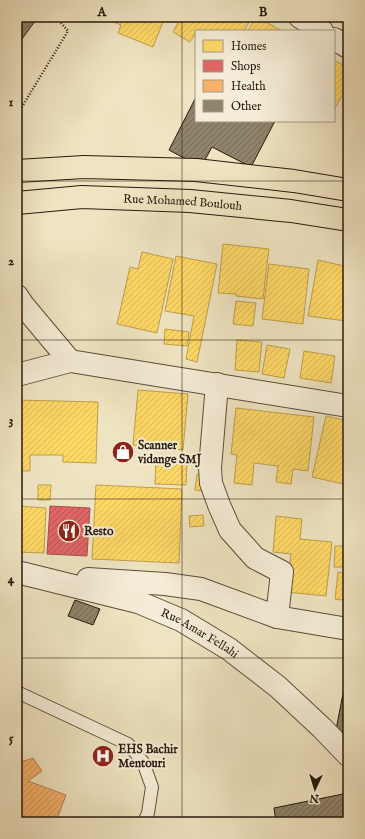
<svg xmlns="http://www.w3.org/2000/svg" width="365" height="839" font-family="'IM FELL English',serif">
<style>
.homes{fill:url(#homes-hatch);stroke:#be9f4c}
.shops{fill:url(#shops-hatch);stroke:#a94f4c}
.health{fill:url(#health-hatch);stroke:#b8844f}
.building{fill:url(#building-hatch);stroke:#28190e}
.lines{fill:none;stroke-linecap:round;stroke-linejoin:round}
.service-casing{stroke:#5a4c3b;stroke-width:14}
.minor-casing{stroke:#5a4c3b;stroke-width:24}
.primary-casing{stroke:#28190e;stroke-width:24}
.path{stroke:#28190e;stroke-width:2.5;stroke-dasharray:1 2;stroke-linecap:butt}
.service{stroke:#f5edd7;stroke-width:12}
.minor{stroke:#f5edd7;stroke-width:22}
.primary{stroke:#efe4c1;stroke-width:22}
.grid{fill:none;stroke:#28190e;stroke-width:1;stroke-opacity:0.55}
.labels{text-anchor:middle;stroke-width:4;stroke-linejoin:round;paint-order:stroke}
.street-label{font-size:12px;fill:#28190e;stroke:#f5edd7}
.poi-label{font-size:12px;font-weight:bold;fill:#28190e;stroke:#f5edd7;text-anchor:start}
.neatline{fill:none;stroke:#28190e;stroke-width:1.5}
.grid-label{font-size:13px;text-anchor:middle;font-weight:bold;fill:#28190e}
</style>
<defs>
<pattern id="homes-hatch" width="6" height="6" patternUnits="userSpaceOnUse"><rect width="6" height="6" fill="#ffd966"/><path d="M-1 1l2-2M0 6l6-6M5 7l2-2" fill="none" stroke="#dbba57"/></pattern>
<pattern id="shops-hatch" width="6" height="6" patternUnits="userSpaceOnUse"><rect width="6" height="6" fill="#e06666"/><path d="M-1 1l2-2M0 6l6-6M5 7l2-2" fill="none" stroke="#b65352"/></pattern>
<pattern id="health-hatch" width="6" height="6" patternUnits="userSpaceOnUse"><rect width="6" height="6" fill="#f6b26b"/><path d="M-1 1l2-2M0 6l6-6M5 7l2-2" fill="none" stroke="#d3985c"/></pattern>
<pattern id="building-hatch" width="6" height="6" patternUnits="userSpaceOnUse"><rect width="6" height="6" fill="#8f836b"/><path d="M-1 1l2-2M0 6l6-6M5 7l2-2" fill="none" stroke="#756a56"/></pattern>
</defs>
<rect width="100%" height="100%" fill="#efe4c1"/>
<filter id="stains"><feTurbulence type="fractalNoise" baseFrequency=".005" numOctaves="4"/><feColorMatrix values="0 0 0 0 .2 0 0 0 0 .09 0 0 0 0 .02 0 0 0 .5 -.17"/></filter>
<radialGradient id="worn" r=".72"><stop offset=".6" stop-color="#630" stop-opacity="0"/><stop offset="1" stop-color="#630" stop-opacity=".3"/></radialGradient>
<path class="homes" d="M101,17h64l-12,30 -35,-14 3,-8z
M181,17h71l-8,14h-48v3h-1l-5,8 -17,-10z
M256,17h1l25,14h-34z
M333,17h15v9z
M334,60l14,8v17l-14,25z
M223,244l46,5 -6,50 -27,-3v-2l-18,-1z
M142,252l31,7 -16,74 -40,-9 13,-57 8,2z
M176,256l41,8 -20,98 -11,-3 8,-43 -29,-5z
M318,260l30,7v41l-2,13 -38,-5z
M269,264l40,5 -6,55 -41,-5z
M236,301l20,2 -3,23 -20,-2z
M165,329l24,3 -2,14 -23,-2z
M237,340l25,2 -3,30 -24,-2z
M267,345l23,4 -6,29 -22,-4z
M304,351l31,5 -4,27 -31,-5z
M348,352v37l-5,-1z
M138,390l50,4 -5,56 -50,-5z
M17,400l81,2 -2,61 -33,-1v-7h-33v16h-13z
M236,408l78,9 -6,54 -15,-2 -2,15 -15,-2 2,-16 -24,-3 -2,22 -18,-2 3,-28 -6,-1z
M326,416l22,5v64l-36,-8z
M156,460l31,2 -1,23 -31,-1z
M197,474l8,1 -2,16 -8,-1z
M38,485h13l-1,15h-12z
M96,485l86,4 -3,74 -87,-4z
M17,506l29,2 -2,45 -27,-1z
M203,515l1,11 -14,1 -1,-11z
M276,516l26,3 -2,20 32,3 -6,54 -40,-4 5,-38 -18,-2z
M335,546h13v21h-14z
M338,572l10,1v28l-13,-2z"/>
<path class="shops" d="M50,506l40,2 -3,48 -40,-2z"/>
<path class="health" d="M33,758l9,13 -14,10 38,14 -10,27h-39v-48l4,2 -3,-13z"/>
<path class="building" d="M17,17h21l-19,26 -2,-2z
M196,97v24h79l-24,46 -39,-20 -11,20 -32,-17z
M75,600l25,9 -7,16 -25,-9z
M345,683l3,1v54l-13,-3z
M348,793v29h-72l-2,-14z"/>
<g class="lines">
<g class="service-casing">
<path id="service" d="M17,692l111,52 15,18 9,25 -4,26 -4,9"/>
</g>
<g class="minor-casing">
<g id="minor">
<path d="M300,17l22,14"/>
<path d="M334,39l14,8"/>
<path d="M17,296l6,9 47,56 278,45"/>
<path d="M17,375l53,-14"/>
<path d="M217,384l-7,84 1,15 8,22 11,25 25,28 27,14 -5,45"/>
<path id="s1" d="M17,572l121,30 43,18 48,29 49,38 44,41 26,27"/>
<path d="M88,579l77,5 36,5 76,28 71,12"/>
</g>
</g>
<g class="primary-casing">
<g id="primary">
<path d="M17,171l67,-4 112,3 98,11 54,9"/>
<path id="s2" d="M17,203l65,-6 108,4 101,10 57,9"/>
</g>
</g>
<path class="path" d="M17,115l51,-84 -12,-14"/>
<use href="#service" class="service"/>
<use href="#minor" class="minor"/>
<use href="#primary" class="primary"/>
</g>
<path class="grid" d="M182,17v805M17,181h331M17,340h331M17,499h331M17,658h331"/>
<defs>
<g id="shop-disc" transform="scale(1.15)"><circle r="9.5" fill="#8f2418" stroke="#f5edd7"/><path d="M-5-2.5h2.3a2.7 3.5 0 0 1 5.4 0H5L5.5 6h-11ZM-1.5-2.5h3a1.5 2.3 0 0 0-3 0Z" fill="#fff"/></g>
<g id="restaurant-disc" transform="scale(1.15)"><circle r="9.5" fill="#8f2418" stroke="#f5edd7"/><path d="M-5-6h1v4h1v-4h1v4h1v-4h1v5L-1.5 .5V6h-2V.5L-5-1ZM5-6V6H3V1.5H1.5Q1.5-4 5-6Z" fill="#fff"/></g>
<g id="hospital-disc" transform="scale(1.15)"><circle r="9.5" fill="#8f2418" stroke="#f5edd7"/><path d="M-5-5h3v3.5h4V-5h3V5h-3V1.5h-4V5h-3Z" fill="#fff"/></g>
</defs>
<g fill-rule="evenodd">
<use href="#shop-disc" x="123" y="452"/>
<use href="#restaurant-disc" x="69" y="531"/>
<use href="#hospital-disc" x="103" y="756"/>
</g>
<g class="labels">
<g class="street-label">
<text dy="4" stroke="none"><textPath href="#s2" startOffset="166">Rue Mohamed Boulouh</textPath></text>
<text dy="4" stroke="none"><textPath href="#s1" startOffset="194">Rue Amar Fellahi</textPath></text>
</g>
<g class="poi-label">
<text x="138" y="449">Scanner<tspan x="138" dy="14">vidange SMJ</tspan></text>
<text x="84" y="535">Resto</text>
<text x="118" y="753">EHS Bachir<tspan x="118" dy="14">Mentouri</tspan></text>
</g>
</g>
<rect width="365" height="839" fill="none" stroke="#efe4c1" stroke-width="44"/>
<rect x="195" y="30" width="140" height="92" fill="#f5edd7" stroke="#a39887"/>
<rect x="203" y="40" width="20" height="12" fill="#ffd966" stroke="#a39887"/>
<text x="231" y="50" font-size="12" fill="#28190e">Homes</text>
<rect x="203" y="60" width="20" height="12" fill="#e06666" stroke="#a39887"/>
<text x="231" y="70" font-size="12" fill="#28190e">Shops</text>
<rect x="203" y="80" width="20" height="12" fill="#f6b26b" stroke="#a39887"/>
<text x="231" y="90" font-size="12" fill="#28190e">Health</text>
<rect x="203" y="100" width="20" height="12" fill="#8f836b" stroke="#a39887"/>
<text x="231" y="110" font-size="12" fill="#28190e">Other</text>
<g transform="translate(315 789) rotate(184)" stroke="#f5edd7" stroke-width="3" paint-order="stroke">
<path d="M0-3L7 15L0 10L-7 15Z" fill="#28190e"/>
<text y="-6" font-size="11" font-weight="bold" text-anchor="middle" fill="#28190e">N</text>
</g>
<rect x="22" y="22" width="321" height="795" class="neatline"/>
<g class="grid-label">
<text x="102" y="16">A</text>
<text x="263" y="16">B</text>
<text x="11" y="106">1</text>
<text x="11" y="265">2</text>
<text x="11" y="424">3</text>
<text x="11" y="583">4</text>
<text x="11" y="742">5</text>
</g>
<rect width="100%" height="100%" filter="url(#stains)"/>
<rect width="100%" height="100%" fill="url(#worn)"/>
</svg>
